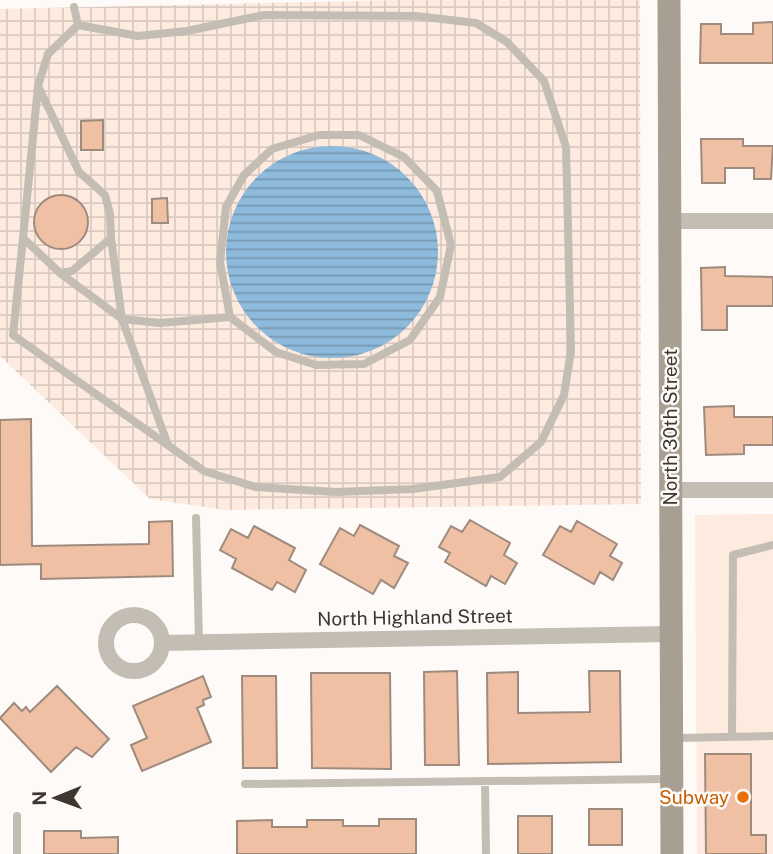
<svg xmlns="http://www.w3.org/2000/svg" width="773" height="854" font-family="'Public Sans',sans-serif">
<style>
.built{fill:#fdebe0}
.industrial{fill:url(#industrial-grid)}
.water{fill:url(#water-rules)}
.building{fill:#efc0a4;stroke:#9f8b7e;stroke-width:2}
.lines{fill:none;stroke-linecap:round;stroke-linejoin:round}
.service{stroke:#c3bdb4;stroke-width:8}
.minor{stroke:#c3bdb4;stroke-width:16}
.secondary{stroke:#a79f92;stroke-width:23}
.food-dot{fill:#e8710a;stroke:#fefaf7;stroke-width:2.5}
.labels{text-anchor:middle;stroke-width:5;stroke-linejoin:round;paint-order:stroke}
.street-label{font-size:19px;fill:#3f3631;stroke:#fefaf7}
.food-label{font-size:19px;fill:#c56008;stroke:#fefaf7;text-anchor:end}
</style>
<defs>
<pattern id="industrial-grid" width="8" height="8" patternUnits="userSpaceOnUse" patternTransform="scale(1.75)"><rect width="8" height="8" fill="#fdebe0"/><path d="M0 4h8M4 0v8" fill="none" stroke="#dacac1"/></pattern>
<pattern id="water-rules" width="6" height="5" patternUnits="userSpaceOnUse" patternTransform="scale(1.75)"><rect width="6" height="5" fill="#8ebadb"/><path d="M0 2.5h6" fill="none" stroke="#7598b2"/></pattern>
</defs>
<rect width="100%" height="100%" fill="#fefaf7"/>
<path class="built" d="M773,514v340h-76l-2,-339z"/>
<path class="industrial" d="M403,0h237l1,504 -416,6 -75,-11 -150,-143v-347z"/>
<path class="water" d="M226 252a106 106 0 1 1 212 0a106 106 0 1 1-212 0Z"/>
<path class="building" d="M773,22v41h-73l1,-39h20v10h32v-11z
M103,120v30h-22v-29z
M701,139h42v7h30l-2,33h-17v-11h-29v15h-23z
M34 222a27 27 0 1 1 54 0a27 27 0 1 1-54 0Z
M167,198l1,25h-16v-24z
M725,267v9l48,1v29h-46v24h-25l-1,-62z
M734,406v11h39v28h-29v9l-38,1 -2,-48z
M31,419l1,127 117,-2v-22l23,-1 1,55 -132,3v-15l-41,1v-145z
M470,520l40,23 -6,12 13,8 -12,21 -14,-8 -5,10 -41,-24 5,-9 -11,-6 12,-21 11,6z
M577,521l40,23 -7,12 12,7 -9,17 -13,-8 -6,12 -51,-29 17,-29 11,6z
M360,525l39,21 -5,10 14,7 -14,25 -13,-8 -8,14 -53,-30 20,-36 14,8z
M254,526l41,22 -6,12 17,10 -11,22 -18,-10 -5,8 -40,-22 4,-9 -16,-9 11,-21 17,9z
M457,671l2,94h-34l-1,-93z
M589,671h31l1,91 -133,2 -1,-91 31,-1v41l72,-1z
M311,673h79l1,96 -79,-1z
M203,676l8,21 -8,3 1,5 -7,3 14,34 -69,29 -11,-26 16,-7 -14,-32z
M242,676h34l1,92h-34z
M57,686l52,53 -17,18 -16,-10 -25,25 -51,-54 14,-15 8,8 4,-4 4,5z
M705,754h46v81h15v19h-60z
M589,809h33v36h-33z
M518,816h34v38h-34z
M379,819h37v35h-179v-33l35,-1v7h35v-7h36v6h36z
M44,831h37v7l37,-1v17h-74z"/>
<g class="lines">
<path class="service" d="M38,86l-15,152 37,35 12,-2 39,-33 -1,-24 -5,-19 -26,-23 -41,-86 10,-32 30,-29 -4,-18
M23,238l-10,97 191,136 51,16 81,5 77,-3 87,-12 41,-35 23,-47 7,-44 -5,-204 -22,-66 -37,-39 -31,-19 -60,-7 -152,-1 -77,16 -49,5 -60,-11
M60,273l62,46 -11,-81
M168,445l-46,-126 38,4 70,-6 46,35 40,13 48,-1 46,-24 30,-43 11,-52 -14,-54 -33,-34 -45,-22h-40l-47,14 -28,26 -18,32 -6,55 10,55
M196,518l3,124
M732,736l1,-181 40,-10
M674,738l99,-2
M485,781l1,73
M245,784l423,-5
M17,816v38"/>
<path class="minor" d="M669,221h104
M671,490h102
M106 643a28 28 0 1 1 56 0a28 28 0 1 1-56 0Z
M162,643l508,-9"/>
<path class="secondary" d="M669,0l3,854"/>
</g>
<circle class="food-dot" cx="743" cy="797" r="7"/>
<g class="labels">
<g class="street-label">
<text transform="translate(670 427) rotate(-90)" y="7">North 30th Street</text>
<text transform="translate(415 617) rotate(-1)" y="7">North Highland Street</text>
</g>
<g class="food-label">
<text x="729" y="804">Subway</text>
</g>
</g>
<g transform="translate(56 798) rotate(269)" stroke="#fefaf7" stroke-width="5" paint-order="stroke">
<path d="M0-5L12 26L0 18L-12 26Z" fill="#3f3631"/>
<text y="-10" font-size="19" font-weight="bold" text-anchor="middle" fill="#3f3631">N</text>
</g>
</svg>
